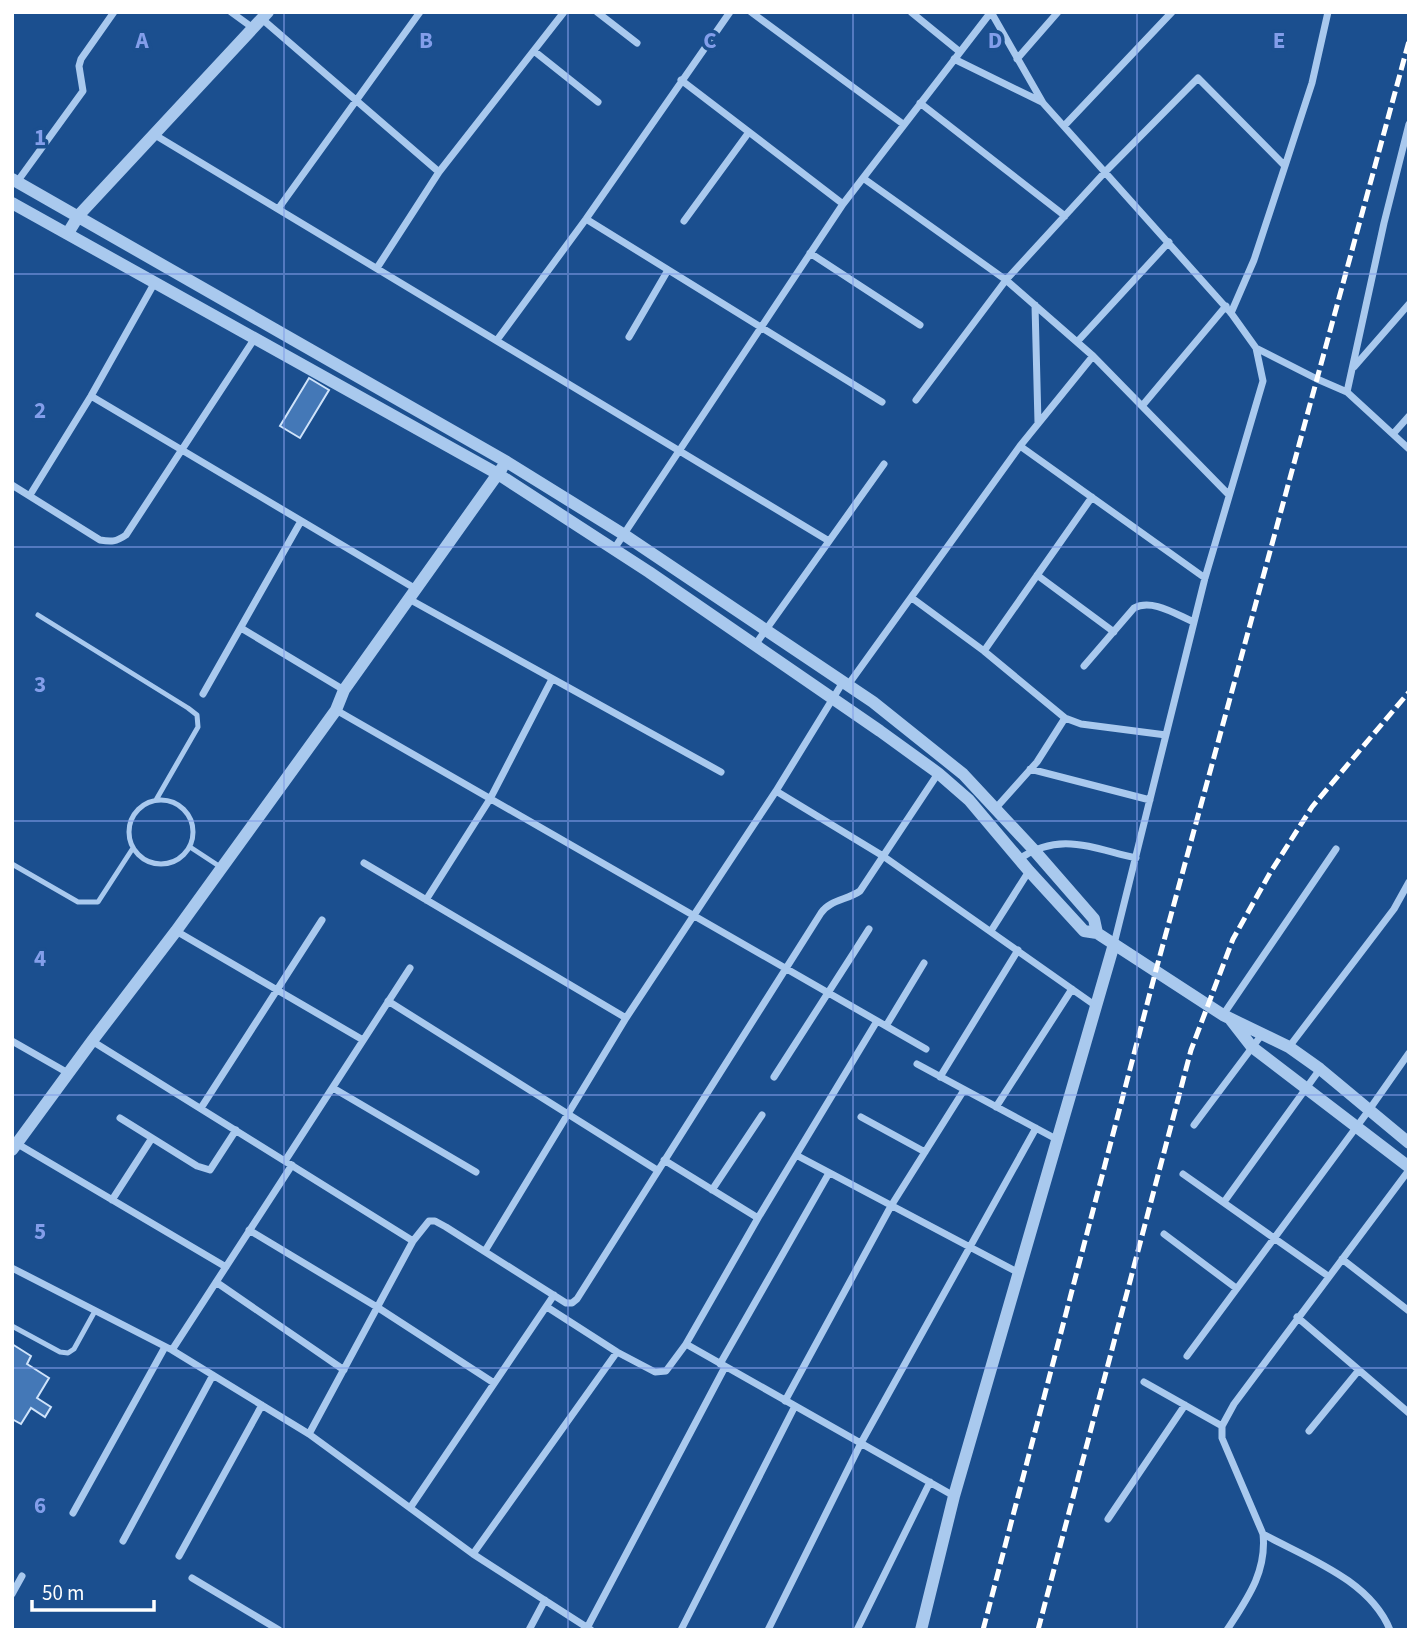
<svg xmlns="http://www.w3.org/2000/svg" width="1421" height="1642" font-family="'Source Sans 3',sans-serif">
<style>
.building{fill:#4478b7;stroke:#cfe3fa;stroke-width:2}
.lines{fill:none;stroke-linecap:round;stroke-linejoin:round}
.service{stroke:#a9c9ee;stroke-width:5}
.minor{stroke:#a9c9ee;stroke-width:7}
.tertiary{stroke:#a9c9ee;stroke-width:12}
.rail{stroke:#fff;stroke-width:5;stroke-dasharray:12 5;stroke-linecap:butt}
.grid{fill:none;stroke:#839eea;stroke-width:2;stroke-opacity:0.55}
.grid-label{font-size:23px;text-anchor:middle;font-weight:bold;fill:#839eea;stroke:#1b4f8f;stroke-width:7;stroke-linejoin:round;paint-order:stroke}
</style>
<rect width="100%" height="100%" fill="#1b4f8f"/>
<path class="building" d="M309,378l20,12 -29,48 -20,-12z
M12,1344l19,12 -4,8 22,14 -12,20 14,9 -6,10 -14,-9 -10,16 -9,-5z"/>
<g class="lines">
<path class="service" d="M38,615l150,93 9,7 1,12 -42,73
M129 832a32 32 0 1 1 64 0a32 32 0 1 1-64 0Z
M190,847l32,21
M12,864l66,38h20l35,-54
M12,1326l48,26 8,1 6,-4 21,-38"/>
<path class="minor" d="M231,12l22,16
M597,12l40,31
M751,12l152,112
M911,12l49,40
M991,12l52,91 188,210 25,35 7,33 -58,197 -91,366
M262,19l177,153
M534,51l64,51
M954,59l88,43
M1017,59l41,-47
M681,80l162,124
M920,103l145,113
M1064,126l108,-114
M155,135l674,406
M1285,166l27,-83 16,-71
M863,178l143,102 87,76 136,139
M17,182l66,-91 -4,-25 2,-7 33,-47
M278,209l142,-197
M586,219l296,183
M684,221l65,-89
M810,253l110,72
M377,268l62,-96 125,-160
M1035,305l3,118
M629,337l39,-67
M497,340l89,-121 144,-207
M1077,342l92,-100
M1256,348l61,31 30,13 37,-169 25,-99
M1354,367l55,-63
M1347,392l62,57
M91,396l325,193
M916,400l90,-120 99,-108 93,-94 87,88 -31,94 -23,53
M1142,406l84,-100
M1393,434l16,-18
M1020,446l185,132
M12,485l88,55c11,2 16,2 26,-5l129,-197
M30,495l61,-99 64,-114
M614,549l229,-345 148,-192
M1037,575l77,57
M912,598l72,53 81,67 16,6 85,11
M409,599l312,173
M241,628l103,62
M755,645l129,-181
M984,651l108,-154
M1084,666l50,-58c18,-10 43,7 60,14
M848,685l172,-239 73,-90
M203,694l98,-173
M336,710l590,339
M1030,769l120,31
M776,791l107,65 213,150
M995,809l42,-47 28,-44
M1019,859c41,-28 72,-11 117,-1
M364,863l262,155
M426,900l64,-101 62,-120
M176,931l187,109
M991,931l38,-60
M388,1001l269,169
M1223,1015l113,-166
M886,1026l38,-63
M12,1041l56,32
M92,1041l321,200
M1289,1047l105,-138 15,-27
M917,1064l141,76
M774,1077l95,-148
M940,1077l78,-127
M333,1088l143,84
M996,1107l76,-118
M201,1108l121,-188
M861,1117l64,35
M120,1118l77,48 13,4 26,-40
M1194,1125l69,-92
M16,1143l210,124
M796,1155l223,118
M664,1160l94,58
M285,1161l125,-193
M1183,1174l145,102
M712,1190l50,-75
M112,1200l40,-62
M1224,1202l96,-133
M249,1230l128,77 117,76
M1164,1234l72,54
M485,1251l141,-233 150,-227 67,-109
M1342,1259l67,52
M12,1268l160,82 137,84 164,120 118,76
M216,1282l128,88
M547,1307l70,45 38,20 11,-1 20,-27 72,-126 119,-197
M1297,1317l112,96
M686,1344l268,152
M172,1350l120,-185
M1187,1356l182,-246 40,-57
M720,1364l109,-191
M1144,1382l78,44
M785,1401l106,-195 73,-116
M1309,1431l50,-61
M309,1434l104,-193 16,-20h6l11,6 120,76h6l5,-4 244,-386c9,-13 26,-13 39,-22l79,-119
M410,1508l144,-213
M73,1513l92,-166
M1108,1519l77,-114
M1263,1534c44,24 107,46 127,96
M123,1541l90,-166
M473,1554l144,-202
M179,1556l83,-151
M192,1578l87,52
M12,1594l10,-18
M587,1628l138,-261
M529,1630l16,-30
M681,1630l114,-224
M768,1630l93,-187 175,-315
M857,1630l73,-148
M1227,1630c20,-31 40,-58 36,-96l-41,-96v-12l12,-22 175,-234"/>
<path class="tertiary" d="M12,179l495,283 116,72 250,168 90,72 70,75 61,70 3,14
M12,203l486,271 151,98 231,159 58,42 31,27 60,71 55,60 13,2 126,82 66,32 31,22 89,74
M68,233l11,-18 189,-203
M1231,1020l21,27 157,120
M12,1150l80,-109 84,-110 160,-221 8,-20 158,-222
M921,1630l33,-134 160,-552"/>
<path class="rail" d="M983,1630l173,-660 253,-929
M1038,1630l153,-580 42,-111 37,-66 42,-66 97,-115"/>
</g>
<path class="grid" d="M284,12v1618M568,12v1618M853,12v1618M1137,12v1618M12,274h1397M12,547h1397M12,821h1397M12,1095h1397M12,1368h1397"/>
<g class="grid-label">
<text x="142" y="48">A</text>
<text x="426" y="48">B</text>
<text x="710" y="48">C</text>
<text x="995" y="48">D</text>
<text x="1279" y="48">E</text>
<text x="40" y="145">1</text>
<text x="40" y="418">2</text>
<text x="40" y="692">3</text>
<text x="40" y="966">4</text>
<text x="40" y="1239">5</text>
<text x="40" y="1513">6</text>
</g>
<rect width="1421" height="1642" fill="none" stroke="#ffffff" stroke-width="28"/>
<path d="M32 1600v10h122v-10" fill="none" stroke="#ffffff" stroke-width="3.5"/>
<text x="42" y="1600" font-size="21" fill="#ffffff" stroke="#1b4f8f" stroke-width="5" paint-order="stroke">50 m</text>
</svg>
